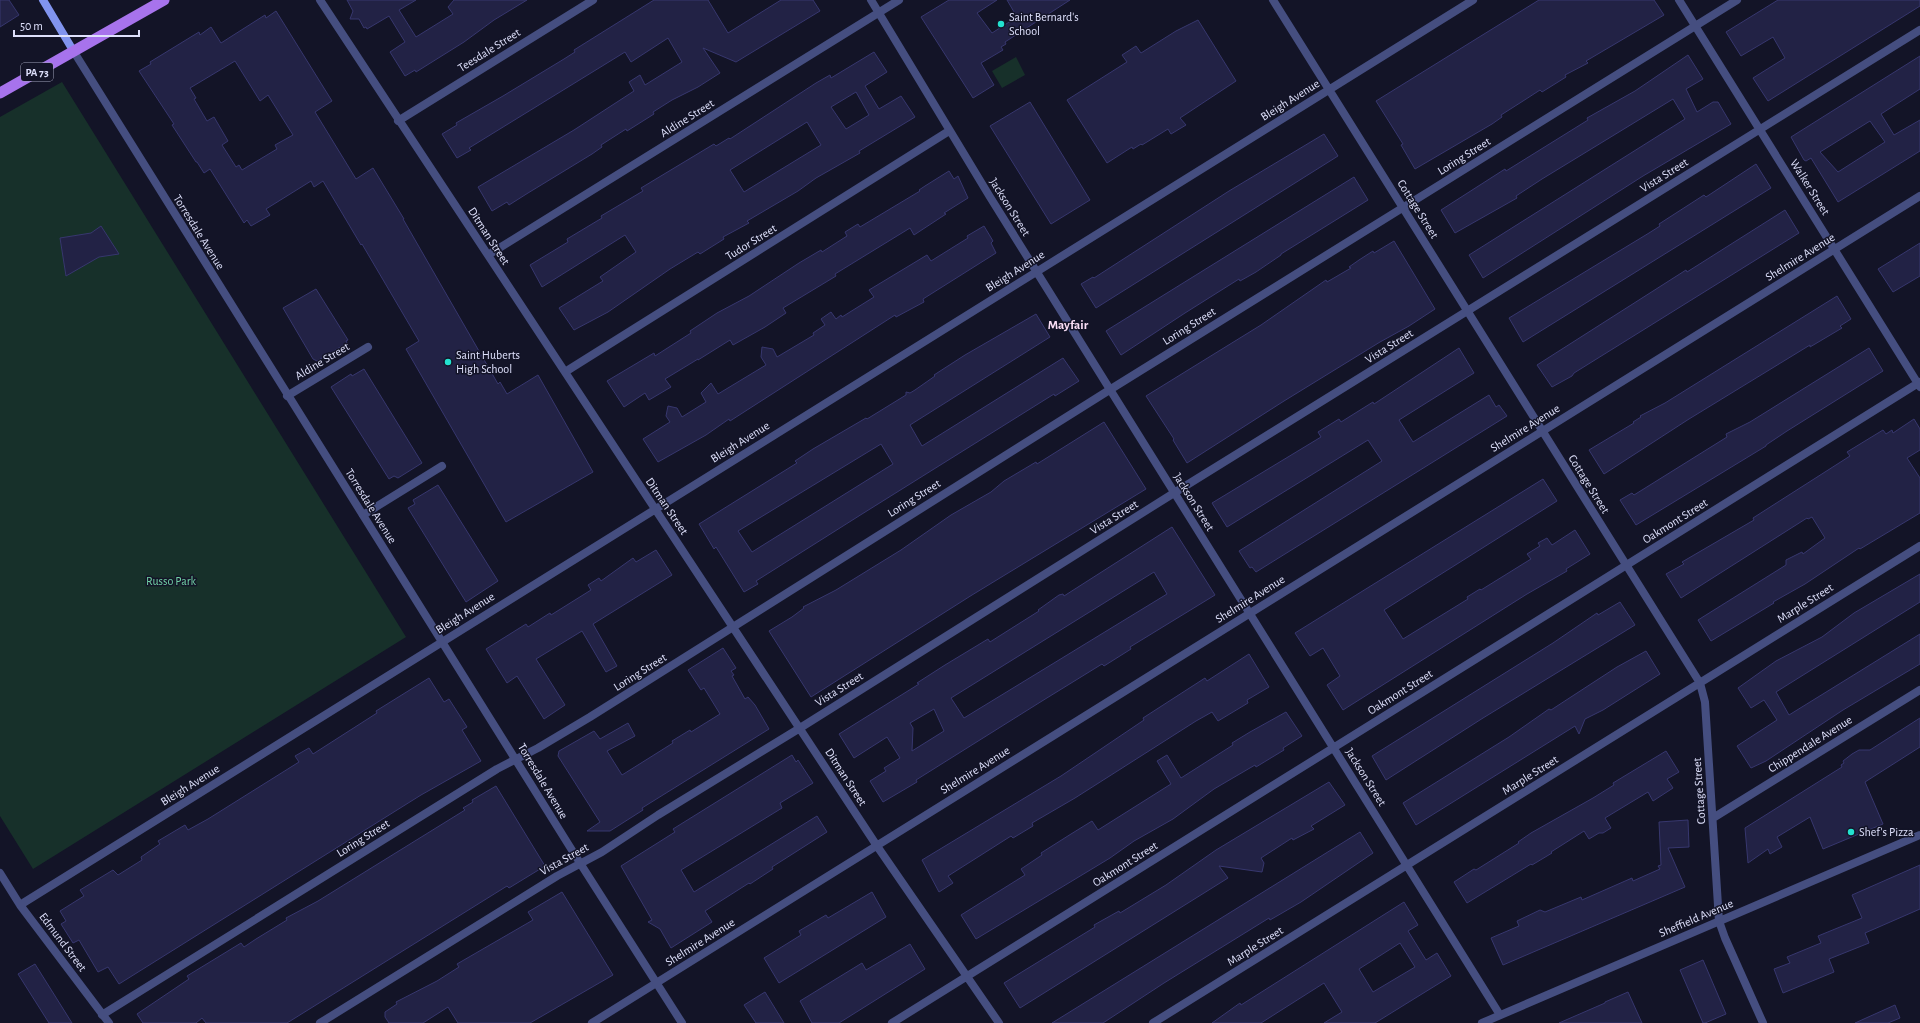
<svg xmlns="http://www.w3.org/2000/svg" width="1920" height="1023" font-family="'Alegreya Sans',sans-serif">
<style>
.green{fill:#17302a}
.building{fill:#222245;stroke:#37376e;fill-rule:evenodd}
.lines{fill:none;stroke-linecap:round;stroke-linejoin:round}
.minor{stroke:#454e80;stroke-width:8}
.tertiary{stroke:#454e80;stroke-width:8}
.secondary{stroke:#8194ee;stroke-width:8}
.primary{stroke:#a773ec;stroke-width:11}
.poi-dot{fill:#23e1cf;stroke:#131427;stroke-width:1.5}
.labels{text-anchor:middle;stroke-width:3;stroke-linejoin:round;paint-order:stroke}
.shield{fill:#131427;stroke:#a1a3bb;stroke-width:1}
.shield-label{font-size:11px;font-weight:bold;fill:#dee0fb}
.poi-label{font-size:12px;fill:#dee0fb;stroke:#131427;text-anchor:start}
.street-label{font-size:12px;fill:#dee0fb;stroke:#131427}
.park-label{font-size:12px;fill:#72d2a7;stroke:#131427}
.neighbourhood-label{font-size:13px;font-weight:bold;fill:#fbdff6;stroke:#131427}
</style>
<rect width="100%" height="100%" fill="#131427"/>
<path class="green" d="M1016,57l9,18 -23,13 -10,-17z
M62,82l344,555 -373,232 -33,-53v-699z"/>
<path class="building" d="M0,0h9l10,15 -19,12z
M347,0h69l-17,10 17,27 37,-23 -5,-7 6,-7h73l-33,20 -30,22 -48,30 -1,-2 -10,6 -15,-24 15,-10 -16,-26 -22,13 -1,-2 -2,1 -5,-9h-9l3,-8z
M654,0h54l20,33 53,-33h32l7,11 -84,51 -33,-14 17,25 -22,14 -26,13 -19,12 1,2 -27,17 -1,-2 -25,16 1,2 -10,7 -64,39 -19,12 -2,-3 -15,9 -14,-24 96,-57 60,-39 -5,-9 11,-7 5,10 37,-23 -14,-24 -37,24 -6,-10 -156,96 2,2 -14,8 -15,-24 15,-9 -1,-2 47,-27 61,-37 11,-7 -1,-2z
M949,0h48l-20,13 15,20 25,-16 -10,-17h63l-65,42 1,2 -5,3 2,3 -22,13 13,22 -21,13 -52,-81z
M1539,0h115l10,15 -78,46 2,2 -23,12 1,2 -24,15 -2,-2 -17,11 -22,14 1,2 -10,7 -77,45 -14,-24 2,-1 -27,-43z
M1778,0h142v6l-152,95 -15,-23 32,-20 -12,-21 -32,19 -15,-24z
M276,11l56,90 -17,11 41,67 17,-11 31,51h-1l95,165 2,-2 7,12 31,-19 55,97 -87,50 -100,-173 13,-8 -57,-97 -1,1 -38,-64 -9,6 -3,-6 -45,28 4,6 -19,11 -4,-6 -3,3 -34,-54 -6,4 -7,-11h-1l-24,-37 2,-1 -35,-53 12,-7 -1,-2 49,-30 1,3 11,-8 10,16 44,-28 1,3zM235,61l25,40 8,-6 25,40 -18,10 2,4 -35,21 -3,-5 -3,2 -14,-22 6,-4 -14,-24 -7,4 -13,-22 2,-1 -6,-10z
M1198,20l38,61 -56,37 6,7 -15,9 -3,-5 -26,16 -1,-1 -8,5 -1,-2 -25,16 -40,-63 60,-38 -5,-7 14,-9 5,7 35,-22z
M874,52l13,20 -22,14 14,23 22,-13 14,21 -56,34 1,2 -44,25 -18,13 -51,30 2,2 -26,14 1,2 -24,15 -2,-2 -28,17 -62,43 -34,18 -15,-22 44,-27 -3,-4 36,-25 -11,-17 -83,52 -12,-22 38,-23 -1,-3 35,-21 -1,-2 42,-25 -2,-3 73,-44 2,2 13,-8 1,1 86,-56 14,-8 1,3zM856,92l13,23 -23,14 -15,-22zM807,122l14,23 -77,47 -14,-22z
M1688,55l15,24 -17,10 11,23 16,-10h5l13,22 -88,52 -160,102 -14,-23 216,-136 -12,-20 -131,80 -26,17 1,2 -62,35 -14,-23 64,-41 1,2 82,-51 -1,-2 48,-27z
M1920,56v33l-39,25 13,21 26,-15v31l-82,51 -27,-44 -5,3 -2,-1 -13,-23zM1870,121l15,21 -47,30 -18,-20z
M1030,102l60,98 -39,24 -61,-98z
M1324,134l14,22 -242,152 -15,-24 12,-7 1,1 135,-87z
M1756,164l15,24 -248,154 -14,-24 140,-85 11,-7 -1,-2 45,-29 2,2z
M949,171l5,8 4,-3 10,22 -24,15 2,1 -32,21 -4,-7 -75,46 1,2 -53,32 3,5 -21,14 -32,18 -3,-5 -32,20v-1l-33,20 6,8 -22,13 -4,-7 -21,14 -17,-26 47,-28 1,3 36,-23 -1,-2 27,-18 32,-17 50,-33 22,-13 1,2 25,-16 -2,-4 13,-8 2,3 60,-36 -1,-1 6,-4z
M1354,177l14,23 -87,54v1l-25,17 -16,9 -1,-2 -54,34 -64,42 -15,-24 3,-2z
M1785,210l14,23 -225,140 -2,3 -20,11 -15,-22 149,-95 1,2z
M101,226l18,28 -20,3 -33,19 -6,-38 31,-5z
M984,226l9,15 -2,2 5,10 -73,46 1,3 -28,15 -1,-2 -165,106 -1,-2 -23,16 -48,27 -15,-23 27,-17 -4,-6 2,-10 9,2 5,9 24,-15 -5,-9 10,-10 7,11 48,-29 -5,-8 1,-10 11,2 4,8 37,-22 -1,-2 12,-8 -4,-6 10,-7 5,7 5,-4 1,2 32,-20 -5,-7 58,-35 4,6 37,-23 -1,-2z
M1394,241l41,68 -26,17 -29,16 -96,59 -97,62 -14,-23 1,-1 -28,-43 115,-71 65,-45 1,2 24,-14 -2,-1 10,-7 14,-9 1,2z
M1920,243v33l-27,16 -15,-23z
M316,289l32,51 -2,1 1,2 -30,18 -4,-2 -30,-51z
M1837,296l14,23 -11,7 2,2 -32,19v-2l-121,74 -85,55 -15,-24 45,-27 -1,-1 8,-5 -1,-1 25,-13z
M1036,314l14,23 -140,88 12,21 141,-88 16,23 -24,15 -1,-2 -192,120 -106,67 2,3 -14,8 -28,-45 -2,2 -15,-25 98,-61 -2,-2 18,-12 53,-31 1,1 39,-24v-3l4,1 5,-3 20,-14 -1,-1 31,-20zM881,444l12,20 -141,88 -14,-21z
M1459,348l15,25 -75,47 14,22 76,-47 7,12 3,-2 8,11 -251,156 -4,-5 -2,1 -11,-17 143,-90 -14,-21 -141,87 -15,-24 109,-66 -3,-5 21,-13 2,3 32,-20 1,2z
M1869,348l14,23 -96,60 -21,14v1l-130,79 -16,-25 12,-7 2,2 93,-58 -1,-3 24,-12z
M364,369l58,94 -24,15 -4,-2 -5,3 -58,-92 20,-13 1,2z
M1914,419l6,10v21l-13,8 13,20v35l-60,36 -1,-1 -54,36 -32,18 1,1 -63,38 -13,-21 88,-55v-5l16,-8 1,2 22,-16 -13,-21 -4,2 -1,-1 -126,80 -15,-24 18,-10 -2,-2 72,-42 -1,-2 97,-62 -3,-4 36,-22 3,4 6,-4 1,3z
M1104,422l42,67 -174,106 -161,102 -42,-66 23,-14 12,-9 -1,-1 33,-17 65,-40 50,-35 40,-23 13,-11 32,-19 1,2z
M1543,479l14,22 -173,109 19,29 65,-40 -1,-2 13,-8 1,1 50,-31 -4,-5 13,-8 -2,-3 9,-5 5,7 23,-15 15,24 -24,15 1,2 -40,23 -184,116 -16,-25 13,-9 -17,-28 -13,8 -15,-23z
M438,485l60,96 -32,21 -58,-94 7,-4 -2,-4z
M1172,527l43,68 -85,52 1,2 -27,17 -2,-2 -60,37 -126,79 1,2 -34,20 -13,-21 16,-10 -2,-3 16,-10 -13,-21 -33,21 -15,-24 80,-50 -2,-1 28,-18 43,-26 2,3 11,-7 38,-24 -1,-1 21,-15 4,-1 1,2zM1154,572l13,22 -203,124 -13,-20zM934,709l10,22 -32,20 1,-23 -3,-5z
M656,550l16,25 -79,49 24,42 -11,6 -24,-41 -46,28 29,46 -21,14 -27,-43 -10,7 -21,-34 40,-25 2,3 22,-14 1,2 40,-25 -3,-5 11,-7 2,3 32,-23 3,4z
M1920,574v28l-144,90 13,23 131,-81v30l-77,46 -77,51 -15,7 -14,-22 40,-26 -13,-20 -13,8 -13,-20 38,-27 46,-24 32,-24z
M1620,602l15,23 -152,93 -97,62 -14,-24 181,-113 44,-30 1,2z
M723,648l13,20 -5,3 3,4 -2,1 13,23 3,-2 7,8 14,24 -127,79 1,2 -33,21h-23l13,-9 -42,-66 1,-5 35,-20 6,8 28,-16 7,13 -28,15 15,24 51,-32 -1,-2 18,-11 1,2 29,-18 -16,-26 -3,2 -13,-20z
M1646,651l14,23 -57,36 -18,9 -6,15 -4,-8 -159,99 -13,-22 106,-66 40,-28 2,1 66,-43z
M1249,654l20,33 -22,13 1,3 -30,18 -6,-9 -16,9 -121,77 -43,25 1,3 -20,12 -2,-2 -63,40 5,7 -14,9 -17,-32 139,-84 83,-56 -1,-2 62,-40 2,3z
M429,678l15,24 5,-3 18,28 -5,3 19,31 -60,34 -302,189 -11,-17 -10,5 -19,-32 -6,3 -12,-19 5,-3 -6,-10 24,-15 -4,-6 33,-20 5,5 24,-15 -1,-3 19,-13 -2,-3 27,-16 3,5 20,-11 91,-57 -4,-6 14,-8 4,6 64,-41 -1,-2z
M1286,712l16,24 -19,12 1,2 -28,17 -1,-2 -41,24 -41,30 -39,22 -24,17 -134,81 -15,-24 64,-40 -4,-6 21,-14 -1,-2 30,-19 21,-13 6,9 73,-46 -14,-23 10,-6 14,23 52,-33 -1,-2 18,-11z
M1920,718v29l-55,35 18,42 -60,25 -13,-32 -33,20 5,10 -12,7 -2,-5 -20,14 -3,-35 97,-61 -1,-2 3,-2 -1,-2 9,-7 7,-4h11z
M1666,751l13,21 -12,7 6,9 -20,13 -5,-9 -43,26 6,10 -8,5h-4l-10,6 -5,-8 -33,21 1,1 -20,12 -1,-1 -64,39 -13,-21 20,-13 2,1 43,-27 -1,-1 13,-9 62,-35 21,-13 -1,-2z
M792,755l4,7 2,-2 15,23 -33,20 2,5 -101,62 13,22 123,-76 10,16 -55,35 1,2 -23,15 -1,-1 -44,28 7,11 -41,26 -11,-19 -12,-7 4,-2 -31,-54 54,-34 -2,-3z
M1329,782l16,23 -34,21 3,3 -21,11 -1,-2 -31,20 3,5 -2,9 -43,-6 9,12 -208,130 -16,-25 91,-56 -1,-2 25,-14 1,2 46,-28 50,-35z
M496,786l49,80 -36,22 -2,-2 -220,137h-81l-4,-5 -6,5h-53l-6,-9 52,-35 -2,-3 54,-33 3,4 12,-8 31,-19 -1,-2 32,-17 147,-91 -2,-2 10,-6 -1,-2z
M1688,820l1,27 -21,1 17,39 -182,78 -12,-27 28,-12 -2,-5 23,-11 5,2 36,-15 1,3 50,-22 1,3 27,-12 -2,-3 3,-1 -2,-43z
M1360,832l13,21 -72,49 -31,18 -1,-2 -105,65 -61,40h-51z
M1920,865v44l-55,24 4,10 -40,16 5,13 -51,21 -9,-24 16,-6 -3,-6 34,-14 -3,-7 44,-18 -10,-23z
M562,892l51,83 -83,48h-72l-10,-16 -25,16h-34l-4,-6v-5l12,-8 -1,-2 41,-21 22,-14 -2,-3 76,-44 -5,-8z
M872,892l14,25 -107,66 -15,-25 37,-23 -2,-4 27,-16 2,3z
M1404,902l14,23 -10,6 18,29 11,-7 14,23 -76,47h-51l18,-11 -18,-29 -63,40h-49l28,-20 1,2zM1400,943l15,24 -42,25 -14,-23z
M910,944l15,25 -86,54h-27l-12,-22 62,-38 4,7z
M1703,960l23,54 -21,9h-2l-23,-53z
M35,964l37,59h-23l-31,-49z
M765,992l19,31h-28l-12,-18z
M1628,992l14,31h-83l46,-20v-1z
M1895,1005l5,13 -12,5h-33z"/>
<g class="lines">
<path class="minor" d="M320,0l557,846 122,177
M871,0l119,197 510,818
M1273,0l427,683 5,19 14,219 6,17 38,85
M1679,0l241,387
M398,121l195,-121
M488,255l411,-255
M565,372l384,-241
M287,396l81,-49
M363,515l79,-49
M1713,818l207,-128
M0,873l20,32 89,118
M20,905l1453,-905
M102,1015l395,-246 41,-21 52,-31 521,-328 626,-389
M320,1023l237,-147 45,-24 56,-37 142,-87 374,-235 746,-463
M592,1023l1328,-827
M892,1023l1028,-641
M1153,1023l767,-477
M1482,1023l438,-188"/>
<path class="tertiary" d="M74,52l506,811 102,160"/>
<path class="secondary" d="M43,0l31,52"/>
<path class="primary" d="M0,93l164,-93"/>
</g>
<g class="poi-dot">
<circle cx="1001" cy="24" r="4"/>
<circle cx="448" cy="362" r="4"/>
<circle cx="1851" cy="832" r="4"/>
</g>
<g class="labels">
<rect class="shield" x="21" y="63" width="32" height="18" rx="3"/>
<g class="shield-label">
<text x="37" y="76">PA 73</text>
</g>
<g class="poi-label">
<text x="1009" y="21">Saint Bernard's<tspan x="1009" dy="14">School</tspan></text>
<text x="456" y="359">Saint Huberts<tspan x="456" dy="14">High School</tspan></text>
<text x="1859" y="836">Shef's Pizza</text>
</g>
<g class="street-label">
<text transform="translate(489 50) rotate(-32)" y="4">Teesdale Street</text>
<text transform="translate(1290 100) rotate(-32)" y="4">Bleigh Avenue</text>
<text transform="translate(687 118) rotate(-32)" y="4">Aldine Street</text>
<text transform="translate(1464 156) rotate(-32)" y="4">Loring Street</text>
<text transform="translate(1664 175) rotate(-32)" y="4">Vista Street</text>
<text transform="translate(1810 187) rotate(58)" y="4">Walker Street</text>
<text transform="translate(1010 207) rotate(58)" y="4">Jackson Street</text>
<text transform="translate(1418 209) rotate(58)" y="4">Cottage Street</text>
<text transform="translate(199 232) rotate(58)" y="4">Torresdale Avenue</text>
<text transform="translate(489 236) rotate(57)" y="4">Ditman Street</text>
<text transform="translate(751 242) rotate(-32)" y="4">Tudor Street</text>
<text transform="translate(1800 257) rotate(-32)" y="4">Shelmire Avenue</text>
<text transform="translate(1015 271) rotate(-32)" y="4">Bleigh Avenue</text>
<text transform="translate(1189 326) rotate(-32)" y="4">Loring Street</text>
<text transform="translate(1389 346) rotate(-32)" y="4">Vista Street</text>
<text transform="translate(322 361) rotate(-31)" y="4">Aldine Street</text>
<text transform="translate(1525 428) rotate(-32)" y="4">Shelmire Avenue</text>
<text transform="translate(740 442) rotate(-32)" y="4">Bleigh Avenue</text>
<text transform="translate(1589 484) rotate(58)" y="4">Cottage Street</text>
<text transform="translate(914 498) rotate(-32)" y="4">Loring Street</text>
<text transform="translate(1194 502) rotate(58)" y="4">Jackson Street</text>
<text transform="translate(371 506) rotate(58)" y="4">Torresdale Avenue</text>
<text transform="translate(667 506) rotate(56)" y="4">Ditman Street</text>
<text transform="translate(1114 517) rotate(-32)" y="4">Vista Street</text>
<text transform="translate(1675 521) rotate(-32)" y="4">Oakmont Street</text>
<text transform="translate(1250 599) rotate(-32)" y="4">Shelmire Avenue</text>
<text transform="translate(1805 603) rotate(-32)" y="4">Marple Street</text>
<text transform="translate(465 613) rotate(-32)" y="4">Bleigh Avenue</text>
<text transform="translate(640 672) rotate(-32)" y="4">Loring Street</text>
<text transform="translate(839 689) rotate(-32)" y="4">Vista Street</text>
<text transform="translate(1400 692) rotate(-32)" y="4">Oakmont Street</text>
<text transform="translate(1810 744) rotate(-32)" y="4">Chippendale Avenue</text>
<text transform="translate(975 770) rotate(-32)" y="4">Shelmire Avenue</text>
<text transform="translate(1530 775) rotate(-32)" y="4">Marple Street</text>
<text transform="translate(846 777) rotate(57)" y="4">Ditman Street</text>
<text transform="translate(1366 777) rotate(58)" y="4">Jackson Street</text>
<text transform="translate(543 781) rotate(59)" y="4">Torresdale Avenue</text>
<text transform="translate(190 785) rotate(-32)" y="4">Bleigh Avenue</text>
<text transform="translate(1699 791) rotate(-94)" y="4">Cottage Street</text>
<text transform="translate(363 838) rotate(-32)" y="4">Loring Street</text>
<text transform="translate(564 859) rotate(-29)" y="4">Vista Street</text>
<text transform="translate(1125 864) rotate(-32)" y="4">Oakmont Street</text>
<text transform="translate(1696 918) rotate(-23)" y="4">Sheffield Avenue</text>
<text transform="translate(63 942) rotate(53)" y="4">Edmund Street</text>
<text transform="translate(700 942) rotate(-32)" y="4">Shelmire Avenue</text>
<text transform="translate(1255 946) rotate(-32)" y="4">Marple Street</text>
</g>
<g class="park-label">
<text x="171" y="585">Russo Park</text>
</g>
<g class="neighbourhood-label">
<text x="1068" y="329">Mayfair</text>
</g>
</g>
<path d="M14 30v6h125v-6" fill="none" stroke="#dee0fb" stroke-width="2"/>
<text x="20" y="30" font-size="12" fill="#dee0fb" stroke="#131427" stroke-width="3" paint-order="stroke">50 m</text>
</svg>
